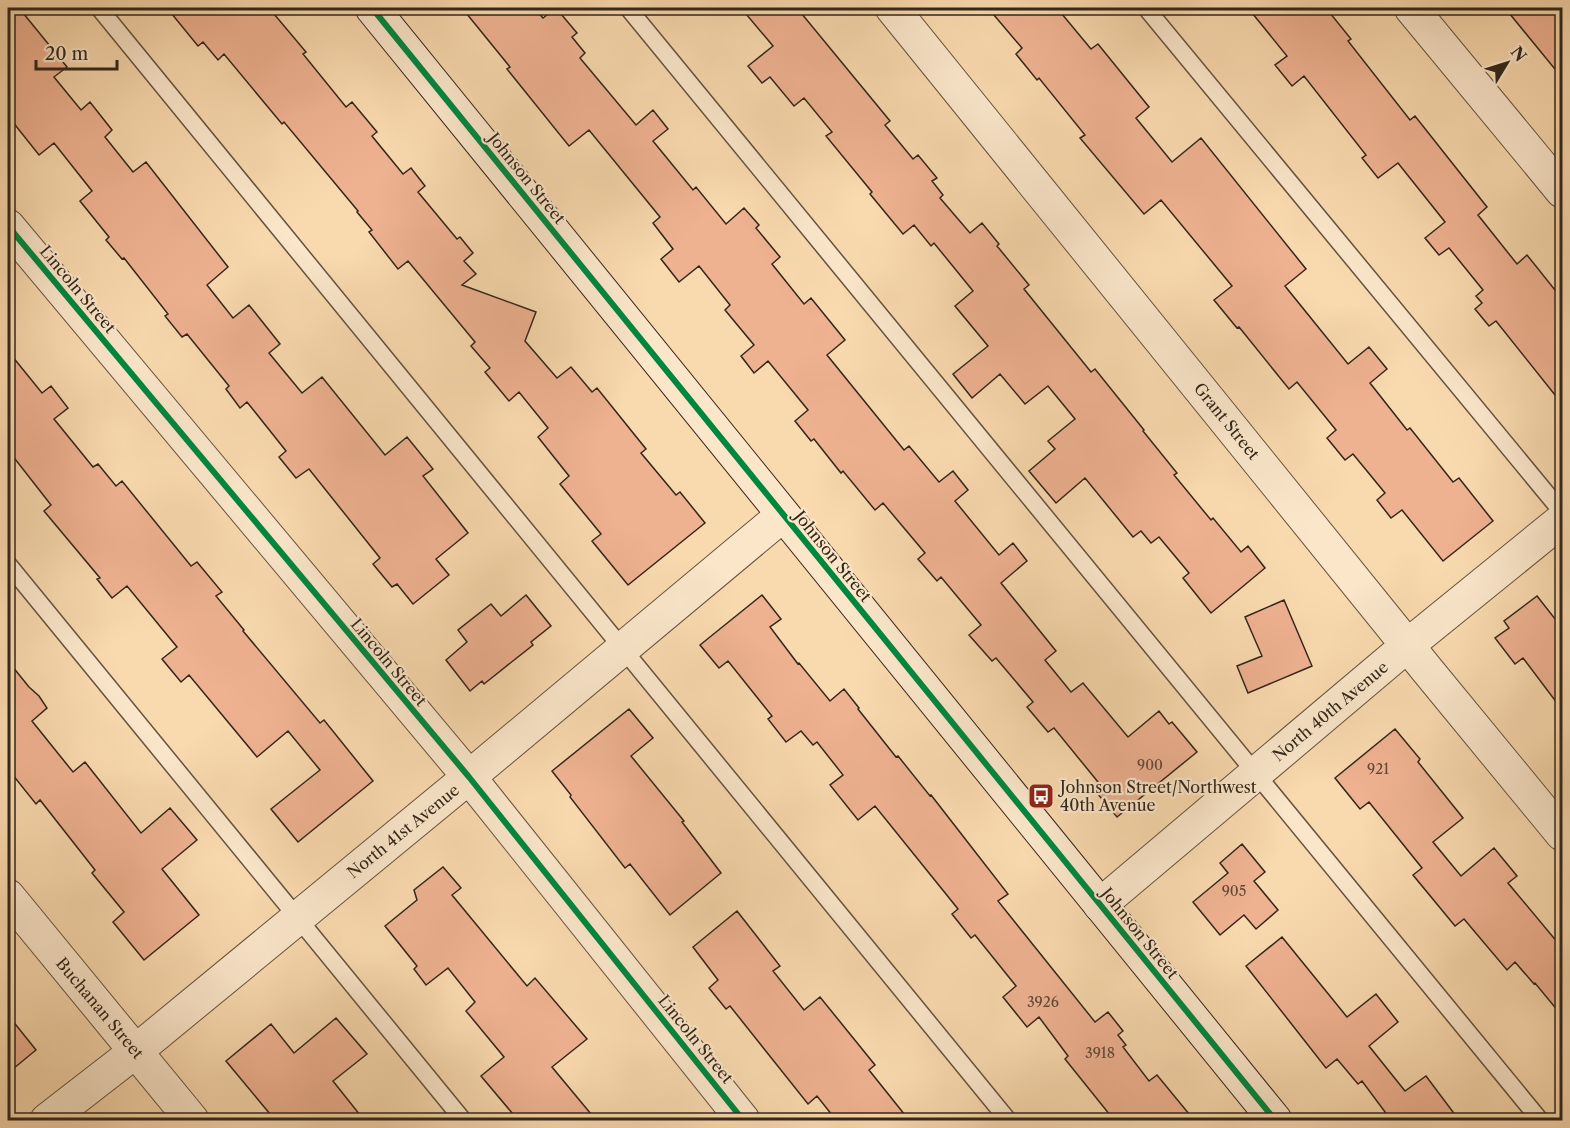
<svg xmlns="http://www.w3.org/2000/svg" width="1570" height="1128" font-family="'Libre Caslon Text',serif">
<style>
.building{fill:#efb291;stroke:#322619;stroke-width:1.5}
.lines{fill:none;stroke-linecap:round;stroke-linejoin:round}
.lane-casing{stroke:#64533e;stroke-width:19}
.street-casing{stroke:#64533e;stroke-width:35}
.secondary-casing{stroke:#322619;stroke-width:35}
.lane{stroke:#fbe6ca;stroke-width:16}
.street{stroke:#fbe6ca;stroke-width:33}
.secondary{stroke:#fbe6ca;stroke-width:33}
.cycleway-casing{stroke:#fbe6ca;stroke-width:10}
.cycleway{stroke:#00873e;stroke-width:6}
.labels{text-anchor:middle;stroke-width:4.5;stroke-linejoin:round;paint-order:stroke}
.number-label{font-size:14px;fill:#614937}
.street-label{font-size:16px;fill:#322619;stroke:#fbe6ca}
.poi-label{font-size:16px;fill:#322619;stroke:#fbe6ca;text-anchor:start}
</style>
<rect width="100%" height="100%" fill="#f9d9ae"/>
<filter id="stains"><feTurbulence type="fractalNoise" baseFrequency=".00333" numOctaves="4"/><feColorMatrix values="0 0 0 0 .2 0 0 0 0 .09 0 0 0 0 .02 0 0 0 .5 -.17"/></filter>
<radialGradient id="worn" r=".72"><stop offset=".6" stop-color="#630" stop-opacity="0"/><stop offset="1" stop-color="#630" stop-opacity=".3"/></radialGradient>
<path class="building" d="M8,8h11l48,59 -13,10 27,33 9,-8 22,28 -7,7 28,35 13,-10 82,105 -21,18 26,33 16,-13 31,39 -11,9 33,40 20,-16 63,78 22,-18 26,32 -10,7 45,57 -32,26 13,16 -36,29 -16,-20 -5,3 -19,-23 7,-6 -71,-89 -13,9 -17,-21 7,-6 -39,-49 -7,6 -14,-19 3,-3 -42,-52 -5,3 -17,-21 3,-2 -44,-56 -2,1 -16,-19 3,-3 -29,-36 12,-10 -38,-48 -15,12 -31,-39z
M167,8h102l37,44 -3,2 43,53 6,-5 25,30 -5,4 31,38 8,-6 14,18 -7,6 39,47 3,-2 13,16 -9,8 12,13 -14,11 74,27 -11,29 32,37 14,-11 21,25 5,-4 49,61 -5,4 35,42 4,-3 25,31 -77,62 -36,-44 9,-7 -41,-50 9,-8 -31,-39 10,-9 -29,-36 -10,9 -24,-29 5,-4 -19,-22 4,-4 -67,-81 -10,8 -29,-37 3,-2 -15,-18 1,-1 -74,-89 -2,2 -58,-70 -6,6 -15,-18 -5,4z
M462,8h72l9,10 13,-10 21,25 -5,4 13,16 -5,5 56,67 17,-15 15,19 -15,12 40,49 3,-3 30,37 18,-16 15,17 -3,3 24,29 -8,7 32,40 7,-6 34,42 -18,15 77,95 5,-4 30,36 14,-11 15,19 -13,11 44,54 14,-12 14,18 -26,22 55,68 -11,9 26,32 12,-9 45,54 31,-26 10,13 3,-2 25,30 -80,65 -25,-30 6,-5 -44,-54 -6,4 -21,-25 6,-5 -37,-44 -4,3 -23,-26 12,-10 -40,-48 -4,4 -19,-22 7,-6 -42,-50 -8,7 -32,-39 -2,2 -27,-34 -3,2 -16,-20 13,-11 -40,-49 -14,12 -13,-17 13,-11 -29,-35 5,-5 -31,-39 -20,16 -18,-23 12,-10 -20,-26 7,-6 -71,-87 -20,16 -62,-77 3,-2z
M741,8h56l93,113 -5,4 28,34 5,-4 19,23 -5,3 11,14 -3,3 30,35 12,-10 17,21 -2,2 32,39 -5,4 67,83 4,-3 49,61 -1,1 34,42 -3,2 37,45 2,-2 28,34 7,-6 17,22 -54,45 -28,-35 6,-5 -30,-36 -8,6 -10,-12 -8,6 -48,-59 -29,25 -27,-32 26,-22 -7,-8 27,-22 -27,-33 -23,18 -25,-30 -28,24 -19,-24 35,-28 -33,-40 18,-15 -39,-48 -3,3 -17,-21 -11,9 -33,-40 2,-2 -46,-56 6,-4 -28,-34 -10,8 -24,-29 -8,6 -14,-17 25,-20z
M988,8h69l34,41 7,-5 51,63 -13,11 36,44 29,-24 105,131 -21,17 63,78 21,-17 18,22 -17,14 37,47 3,-2 43,54 6,-4 34,43 -50,40 -41,-51 -11,8 -14,-18 8,-7 -32,-39 -8,6 -18,-22 9,-8 -39,-48 -8,7 -50,-62 -2,1 -23,-28 18,-14 -71,-86 -17,14 -64,-76 5,-3 -46,-57 -2,2 -21,-26 6,-6z
M1248,8h78l25,31 -3,2 62,79 5,-4 72,91 -9,8 39,49 10,-9 36,45v105l-67,-84 -7,5 -14,-17 7,-6 -6,-7 7,-6 -34,-42 -10,7 -14,-17 20,-16 -47,-59 -20,15 -16,-20 4,-3 -62,-79 -12,10 -17,-21 12,-9z
M1505,8h58v71z
M8,351l34,42 9,-7 17,22 -14,11 39,48 5,-3 18,22 6,-5 69,85 6,-4 25,30 -6,4 28,34 -1,1 77,92 4,-3 49,61 -75,61 -27,-33 49,-39 -32,-39 -31,26 -68,-82 -8,7 -19,-23 15,-12 -50,-61 -15,12 -15,-19 3,-1 -56,-67 7,-6 -43,-55z
M526,595l25,31 -20,16 2,3 -49,39 -2,-3 -12,10 -24,-31 21,-18 -9,-12 33,-26 10,12z
M762,595l19,24 -11,8 28,37 1,-1 31,38 14,-12 15,19 -1,1 38,48 2,-1 32,40 1,-1 77,99 -10,7 97,121 13,-10 15,19 -5,4 8,10 -3,2 26,34 8,-6 37,45h-80l-49,-61 3,-3 -29,-39 -12,10 -24,-30 13,-11 -41,-51 -4,3 -19,-24 6,-5 -83,-103 -17,14 -28,-35 13,-10 -26,-33 -4,3 -12,-14 -15,11 -18,-23 4,-3 -44,-55 -9,7 -19,-23z
M1537,596l26,33v82l-40,-53 -8,6 -20,-26 14,-10 -5,-7z
M1284,600l28,66 -64,27 -11,-27 25,-10 -17,-39z
M8,661l21,26 10,9 8,12 -15,13 41,51 12,-10 56,71 29,-25 27,32 -35,29 37,46 -55,45 -31,-38 11,-10 -32,-39 3,-3 -55,-70 -4,4 -28,-35z
M629,709l24,29 -22,18 53,65 -2,1 39,51 -51,42 -40,-51 -5,4 -55,-71 1,-2 -19,-24z
M1395,729l25,30 -2,3 45,56 -30,24 28,34 33,-28 23,28 -9,7 55,66v68l-28,-34 -1,1 -19,-22 -8,8 -43,-51 -9,7 -42,-51 9,-7 -53,-66 -9,7 -25,-31z
M1242,844l23,28 -11,9 24,29 -22,19 -12,-14 -24,20 -27,-33 35,-29 -8,-10z
M443,867l18,21 -9,7 75,91 8,-8 52,61 -35,28 44,53h-78l-37,-44 23,-19 -38,-46 9,-9 -27,-34 -22,17 -12,-16 3,-3 -32,-40 32,-26 -3,-10z
M737,911l43,55 -7,5 31,39 16,-13 55,68 -6,5 40,50h-73l-19,-24 -9,8 -78,-98 -4,3 -17,-21 9,-8 -25,-33z
M1282,937l65,80 29,-23 22,28 -29,24 36,45 21,-15 33,44h-68l-29,-39 -4,3 -21,-25 -11,9 -80,-102z
M8,1015l28,35 -28,23z
M336,1018l31,36 -34,27 31,39h-89l-49,-59 45,-37 23,29z"/>
<g class="lines">
<g class="lane-casing">
<path id="lane" d="M99,8l909,1112
M628,8l912,1112
M1146,8l416,504
M8,564l455,556"/>
</g>
<g class="street-casing">
<path id="street" d="M892,8l536,663 134,163
M1411,8l151,183
M8,226l461,551 274,343
M8,896l184,224
M1100,905l308,-260 154,-125
M47,1120l89,-69 333,-274 314,-262"/>
</g>
<g class="secondary-casing">
<path id="secondary" d="M372,8l903,1112"/>
</g>
<use href="#lane" class="lane"/>
<use href="#street" class="street"/>
<use href="#secondary" class="secondary"/>
<g class="cycleway-casing">
<path id="cycleway" d="M372,8l903,1112
M8,226l461,551 274,343"/>
</g>
<use href="#cycleway" class="cycleway"/>
</g>
<defs>
<g id="bus-square" transform="scale(1.35)"><rect x="-9" y="-9" width="18" height="18" rx="4" fill="#8f2418" stroke="#fbe6ca"/><path d="M-5-6H5V4H4V6H2V4H-2V6H-4V4H-5ZM-3.5-4V0h7V-4ZM-3.5 1.2v1.5H-2V1.2ZM2 1.2v1.5H3.5V1.2Z" fill="#fff"/></g>
</defs>
<g fill-rule="evenodd">
<use href="#bus-square" x="1041" y="796"/>
</g>
<g class="labels">
<g class="number-label">
<text x="1150" y="770">900</text>
<text x="1378" y="774">921</text>
<text x="1234" y="896">905</text>
<text x="1043" y="1007">3926</text>
<text x="1100" y="1058">3918</text>
</g>
<g class="street-label">
<text transform="translate(527 178) rotate(51)" y="6">Johnson Street</text>
<text transform="translate(78 289) rotate(50)" y="6">Lincoln Street</text>
<text transform="translate(1227 421) rotate(51)" y="6">Grant Street</text>
<text transform="translate(833 556) rotate(51)" y="6">Johnson Street</text>
<text transform="translate(389 662) rotate(50)" y="6">Lincoln Street</text>
<text transform="translate(1330 711) rotate(-40)" y="6">North 40th Avenue</text>
<text transform="translate(403 831) rotate(-39)" y="6">North 41st Avenue</text>
<text transform="translate(1140 933) rotate(51)" y="6">Johnson Street</text>
<text transform="translate(100 1008) rotate(50)" y="6">Buchanan Street</text>
<text transform="translate(696 1039) rotate(51)" y="6">Lincoln Street</text>
</g>
<g class="poi-label">
<text x="1060" y="793">Johnson Street/Northwest<tspan x="1060" dy="18">40th Avenue</tspan></text>
</g>
</g>
<rect width="1570" height="1128" fill="none" stroke="#f9d9ae" stroke-width="30"/>
<rect x="9" y="9" width="1552" height="1110" fill="none" stroke="#322619" stroke-width="3"/>
<rect x="15" y="15" width="1540" height="1098" fill="none" stroke="#322619" stroke-width="1.5"/>
<g transform="translate(1507 63) rotate(52)" stroke="#fbe6ca" stroke-width="4.5" paint-order="stroke">
<path d="M0-4.5L10 22L0 15L-10 22Z" fill="#322619"/>
<text y="-9" font-size="16" font-weight="bold" text-anchor="middle" fill="#322619">N</text>
</g>
<path d="M36 60v9h81v-9" fill="none" stroke="#322619" stroke-width="3"/>
<text x="45" y="60" font-size="18" fill="#322619" stroke="#fbe6ca" stroke-width="4.5" paint-order="stroke">20 m</text>
<rect width="100%" height="100%" filter="url(#stains)"/>
<rect width="100%" height="100%" fill="url(#worn)"/>
</svg>
